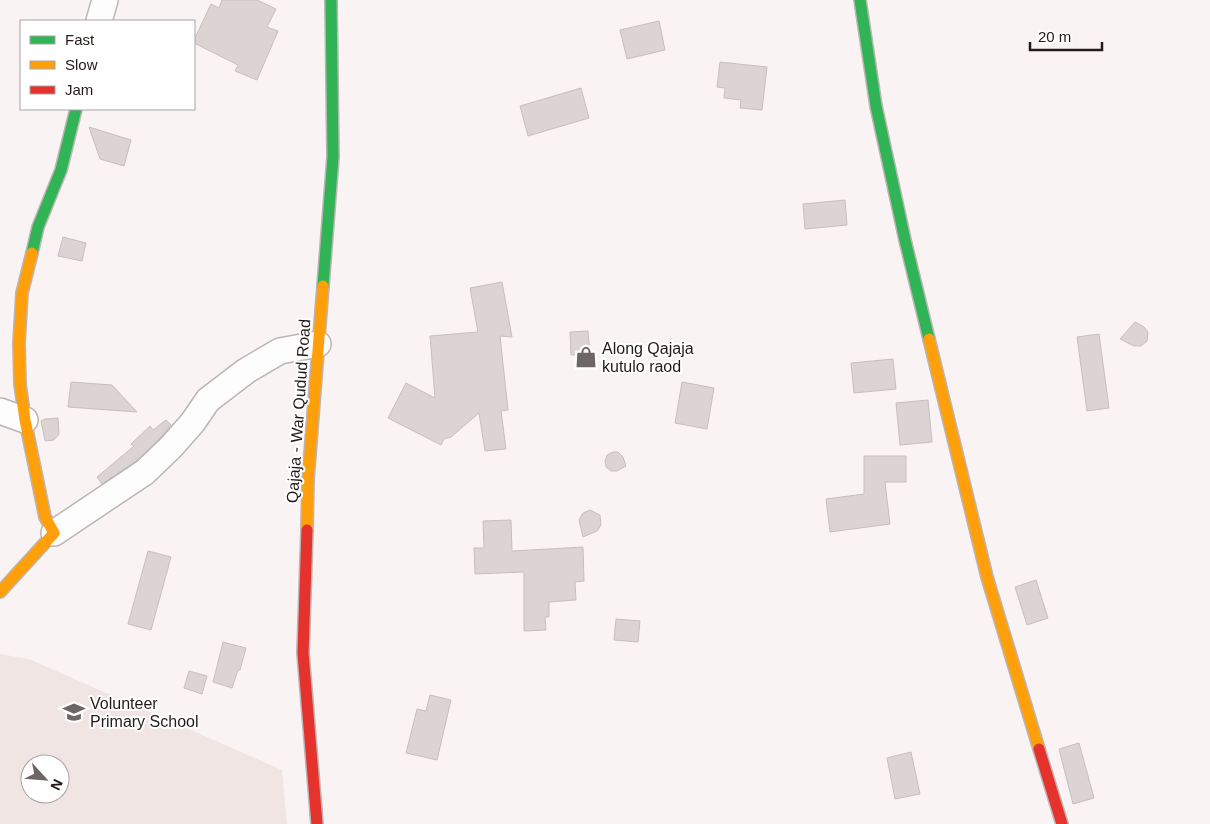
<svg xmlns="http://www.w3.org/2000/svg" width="1210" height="824" font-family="Arial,sans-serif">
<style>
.built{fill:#f1e5e3;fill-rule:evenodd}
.building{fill:#dbd4d3;stroke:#c6bfbe}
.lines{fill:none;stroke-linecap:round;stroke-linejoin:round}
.street-casing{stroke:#bcb5b5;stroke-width:28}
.fast-casing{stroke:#bcb5b5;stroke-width:14}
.slow-casing{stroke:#bcb5b5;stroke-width:14}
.jam-casing{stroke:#bcb5b5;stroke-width:14}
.street{stroke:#fefdfd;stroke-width:25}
.fast{stroke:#30b455;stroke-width:11}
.slow{stroke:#ff9f0a;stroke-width:11}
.jam{stroke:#e5322d;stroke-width:11}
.labels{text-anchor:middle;stroke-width:4;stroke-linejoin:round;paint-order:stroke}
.poi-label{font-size:16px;fill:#231a19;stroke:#fff;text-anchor:start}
.street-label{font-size:16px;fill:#231a19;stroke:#fff}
</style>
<rect width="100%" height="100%" fill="#f9f4f3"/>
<path class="built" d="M0,654l29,5 253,111 5,54h-287zM30,764h30v30h-30z"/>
<path class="building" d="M222,0h35l19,9 -9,18 11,4 -21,49 -22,-9 3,-6 -44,-22v-3l17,-36 8,4z
M659,21l6,29 -38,9 -7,-29z
M720,62l47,5 -5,43 -22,-2 1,-8 -17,-2 1,-10 -8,-1z
M581,88l8,30 -61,18 -8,-30z
M89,127l42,13 -7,26 -24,-7z
M845,200l2,25 -42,4 -2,-25z
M63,237l23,6 -4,18 -24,-5z
M502,282l10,55 -12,-1 8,74 -7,1 5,38 -21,2 -6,-38 -28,24 -7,2 -3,6 -53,-27 18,-35 29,15 -5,-62 48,-4 -8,-44z
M1135,322l9,5 4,5 -1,9 -6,5h-7l-14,-7z
M588,331l2,23 -19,1 -1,-23z
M1099,334l10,74 -22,3 -10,-74z
M893,359l3,30 -42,4 -3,-30z
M71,382l41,3 25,27 -69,-5z
M682,382l32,6 -7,41 -32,-6z
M928,400l4,42 -32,3 -4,-42z
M58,418l1,16 -5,6 -9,1 -4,-20 4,-2z
M166,420l5,5 -10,12 -25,24 -34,23 -5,-7 37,-31 -3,-2 19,-18 3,4z
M613,452h5l5,5 3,9 -9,5h-6l-5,-4 -1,-6 2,-6z
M864,456h42v26h-21l5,42 -60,8 -4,-33 38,-5z
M590,510l10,5 1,10 -4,6 -14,6 -4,-17 4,-7z
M511,520l1,31 71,-4 1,34 -9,1 1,18 -27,2v15h-4l1,13 -22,1v-59l-49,2 -1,-26h10l-1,-27z
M148,551l23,6 -20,73 -23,-6z
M1036,580l12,38 -21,7 -12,-38z
M616,619l24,2 -2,21 -24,-2z
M223,642l23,6 -6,22h-2l-6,18 -19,-6z
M189,671l18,5 -5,18 -18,-6z
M430,695l21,5 -14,60 -31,-7 11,-44 9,2z
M1079,743l15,55 -21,6 -14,-55z
M911,752l9,42 -25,5 -8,-41z"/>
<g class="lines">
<g class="street-casing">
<path id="street" d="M99,21l6,-21
M0,411l25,9
M54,533l91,-61 26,-25 22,-25 15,-22 38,-29 34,-20 38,-7"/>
</g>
<g class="fast-casing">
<path id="fast" d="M860,0l16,106 29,134 24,99
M32,253l6,-26 23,-57 15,-61
M323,286l10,-129 -2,-157"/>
</g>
<g class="slow-casing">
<path id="slow" d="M929,339l58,238 52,172
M307,530l1,-50 15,-194
M0,592l54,-59 -9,-16 -20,-97 -5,-36 -1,-41 3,-50 10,-40"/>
</g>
<g class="jam-casing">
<path id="jam" d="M307,530l-4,123 14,171
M1039,749l23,75"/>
</g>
<use href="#street" class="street"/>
<use href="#fast" class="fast"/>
<use href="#slow" class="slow"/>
<use href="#jam" class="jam"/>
</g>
<defs>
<g id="shop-bare" transform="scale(1.725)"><path d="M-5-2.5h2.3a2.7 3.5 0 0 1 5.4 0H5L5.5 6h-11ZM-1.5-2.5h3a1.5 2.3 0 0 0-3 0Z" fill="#6e6665" stroke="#fff" stroke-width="2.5" paint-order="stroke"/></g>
<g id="school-bare" transform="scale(1.725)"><path d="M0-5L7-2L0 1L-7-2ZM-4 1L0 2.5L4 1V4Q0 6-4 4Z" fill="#6e6665" stroke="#fff" stroke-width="2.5" paint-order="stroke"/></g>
</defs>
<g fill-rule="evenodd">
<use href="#shop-bare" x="586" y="357"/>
<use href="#school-bare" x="74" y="712"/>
</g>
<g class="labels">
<g class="poi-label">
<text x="602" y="354">Along Qajaja<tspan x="602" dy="18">kutulo raod</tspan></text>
<text x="90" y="709">Volunteer<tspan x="90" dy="18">Primary School</tspan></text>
</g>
<g class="street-label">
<text transform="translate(298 411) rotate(-86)" y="6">Qajaja - War Qudud Road</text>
</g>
</g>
<rect x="20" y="20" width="175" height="90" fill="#ffffff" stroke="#a7a3a3"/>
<rect x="30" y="36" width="25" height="8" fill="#30b455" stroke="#a7a3a3"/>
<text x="65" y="45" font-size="15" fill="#231a19">Fast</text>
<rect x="30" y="61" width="25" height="8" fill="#ff9f0a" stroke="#a7a3a3"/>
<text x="65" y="70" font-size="15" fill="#231a19">Slow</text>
<rect x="30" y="86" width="25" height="8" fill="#e5322d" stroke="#a7a3a3"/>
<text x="65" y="95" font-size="15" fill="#231a19">Jam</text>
<g transform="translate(45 779) rotate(116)"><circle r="24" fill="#ffffff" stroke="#a7a3a3"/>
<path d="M0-4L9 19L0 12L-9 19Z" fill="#6e6665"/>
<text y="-8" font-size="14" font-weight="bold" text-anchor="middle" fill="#231a19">N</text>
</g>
<path d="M1030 42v8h72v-8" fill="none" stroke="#231a19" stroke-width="2.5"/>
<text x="1038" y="42" font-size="15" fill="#231a19" stroke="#ffffff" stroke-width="4" paint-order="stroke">20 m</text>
</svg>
